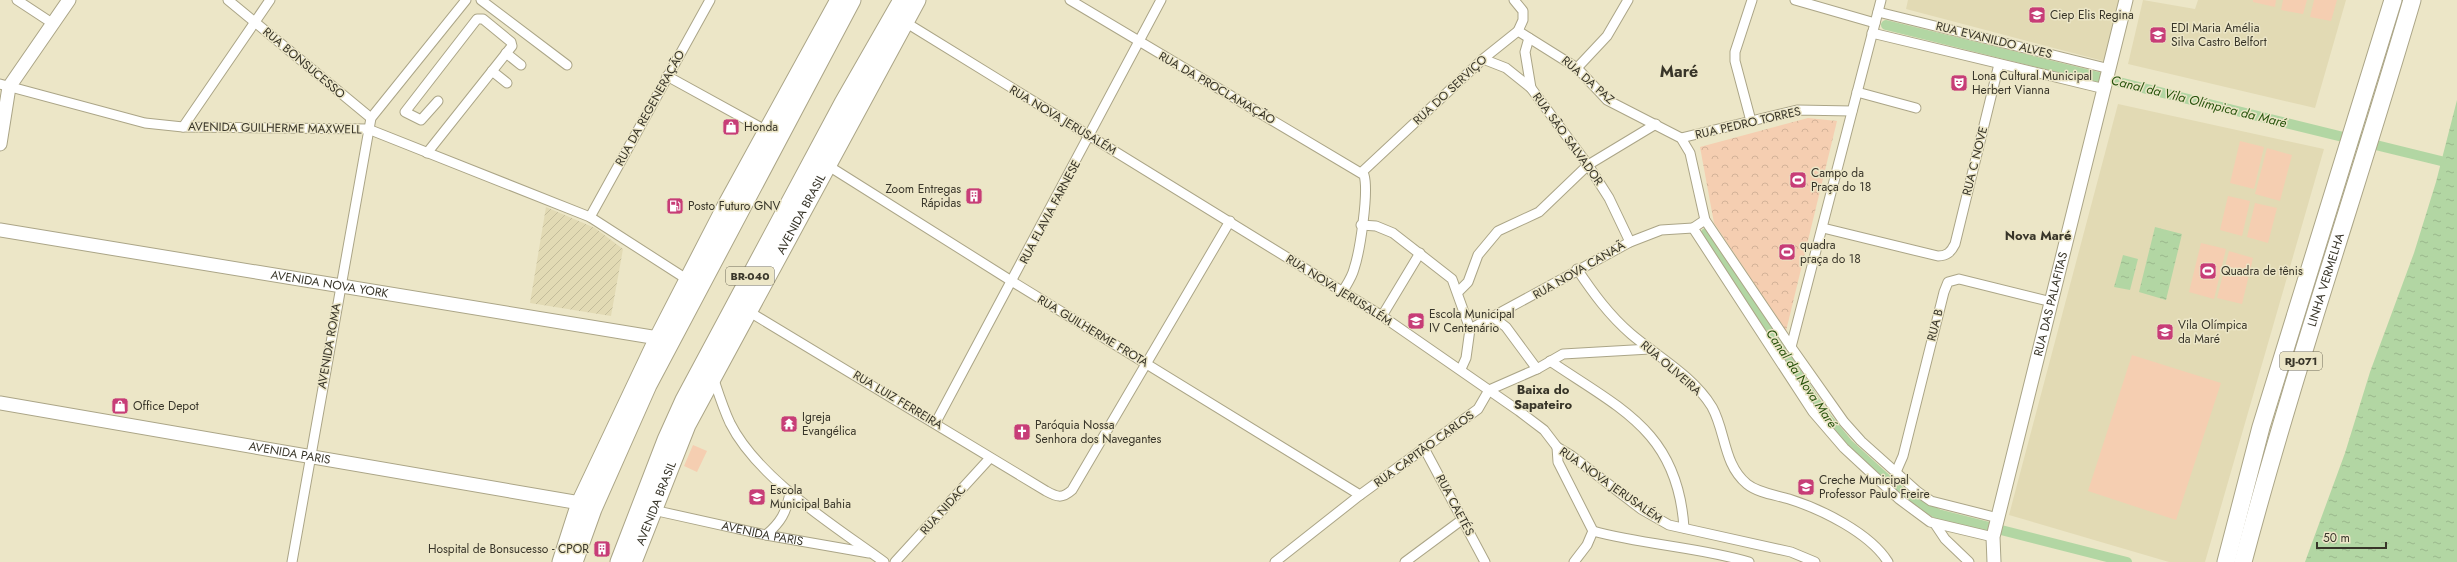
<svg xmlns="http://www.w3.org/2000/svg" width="2457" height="562" font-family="Jost,sans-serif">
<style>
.built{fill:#e2dab4}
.industrial{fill:url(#industrial-furrows)}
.green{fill:#f5ceb1}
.park{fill:url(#park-crowns)}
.water{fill:url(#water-ripples)}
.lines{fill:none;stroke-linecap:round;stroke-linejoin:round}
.canal{stroke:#b2d6a3;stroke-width:10}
.street-casing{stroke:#aba587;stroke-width:11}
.secondary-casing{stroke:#aba587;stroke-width:15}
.highway-casing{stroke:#aba587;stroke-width:19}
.street{stroke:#fff;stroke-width:9}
.secondary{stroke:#fff;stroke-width:13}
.highway{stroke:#fff;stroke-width:17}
.labels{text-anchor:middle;stroke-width:3;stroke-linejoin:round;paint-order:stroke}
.shield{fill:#ece6c7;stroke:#6e6a58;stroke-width:1}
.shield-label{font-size:11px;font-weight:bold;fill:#383529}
.poi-label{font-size:12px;fill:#383529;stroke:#ece6c7;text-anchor:start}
.street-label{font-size:12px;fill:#383529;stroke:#ece6c7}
.water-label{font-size:13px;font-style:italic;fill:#28540d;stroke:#ece6c7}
.neighbourhood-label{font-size:13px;font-weight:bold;fill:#383529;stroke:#ece6c7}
.district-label{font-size:16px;font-weight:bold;fill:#383529;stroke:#ece6c7}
</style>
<defs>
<pattern id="industrial-furrows" width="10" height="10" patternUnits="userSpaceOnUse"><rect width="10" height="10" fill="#e2dab4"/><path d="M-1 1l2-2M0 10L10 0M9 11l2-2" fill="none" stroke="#c3bc9b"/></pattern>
<pattern id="park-crowns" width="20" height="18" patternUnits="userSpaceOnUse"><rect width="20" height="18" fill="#f5ceb1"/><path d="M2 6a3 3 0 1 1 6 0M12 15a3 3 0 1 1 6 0" fill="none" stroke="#d3b298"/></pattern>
<pattern id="water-ripples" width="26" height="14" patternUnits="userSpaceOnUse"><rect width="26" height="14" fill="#b2d6a3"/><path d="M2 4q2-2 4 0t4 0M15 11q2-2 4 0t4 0" fill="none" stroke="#9ab88c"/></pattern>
</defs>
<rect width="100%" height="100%" fill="#ece6c7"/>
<path class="built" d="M1908,0h214l-15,62 -201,-53z
M2143,0l52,9 3,-9h148l-31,108 -187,-44z
M2118,104l206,45 -119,413h-36l-160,-47z"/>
<path class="industrial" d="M546,207l49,21 28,21 -12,67 -81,-13z"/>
<path class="green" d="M2253,0h23l-1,7 -22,-5z
M2283,0h24l-4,14 -22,-4z
M2314,0h23l-6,21 -21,-4z
M2240,141l24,6 -10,42 -24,-6z
M2267,148l25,7 -12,46 -25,-7z
M2228,196l22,5 -8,35 -22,-6z
M2255,203l22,5 -9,35 -21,-6z
M2201,243l25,6 -12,50 -25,-7z
M2229,251l24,7 -11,46 -25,-6z
M2132,355l89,28 -45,137 -88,-29z
M693,445l14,6 -10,21 -13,-6z"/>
<path class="park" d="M1808,118l29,3 -51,210 -72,-108 -14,-76z"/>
<path class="water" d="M2457,100v462h-152l40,-109 25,-81 44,-119 22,-71z
M2155,227l27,7 -16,66 -27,-8z
M2123,255l15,4 -8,31 -16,-3z"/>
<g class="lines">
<path class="canal" d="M1886,25l555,136
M1706,233l116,179 26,32 57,52 33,18 189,48"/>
<g class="street-casing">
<g id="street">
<path d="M17,0l35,23"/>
<path d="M228,0l143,118"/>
<path d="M481,0l86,65"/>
<path d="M1070,0l294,175c5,17 -4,76 -10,94 -2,8 -7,15 -11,22"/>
<path d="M1795,0l80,23"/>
<path d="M1878,12l232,57"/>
<path d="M905,22l477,294 137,95 25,19 13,17 15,9 69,53 28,16 122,27 24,10"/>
<path d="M1518,31l59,37 30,32 74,38 9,15 15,67 86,127 53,75 17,19 57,51 13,9 67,17"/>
<path d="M1872,33l233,56"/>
<path d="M1529,38l-4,14 6,36"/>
<path d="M506,53l15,12"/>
<path d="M1483,59l23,9 25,20 57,77 21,33 21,44"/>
<path d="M1577,68l30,-32 21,-36"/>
<path d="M492,71l15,12"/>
<path d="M667,76l100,55"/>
<path d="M0,84l145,39 38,4 185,2 222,88 98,63"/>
<path d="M1857,92l59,16"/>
<path d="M1751,121l-16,-60v-9l17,-52"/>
<path d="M183,127l87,-127"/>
<path d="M1681,138l116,-28 55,1"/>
<path d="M427,153l85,-107 -1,-4 -28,-23h-6l-72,93 16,8 17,-19"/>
<path d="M827,165l186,117 347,213"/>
<path d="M1362,172l121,-113 35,-28 5,-11v-9l-9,-11"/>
<path d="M590,217l120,-217"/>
<path d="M1705,220l-12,8 120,184 31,36 55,51 31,23 63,15"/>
<path d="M1361,225l15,1 17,7 59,46 18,50 -4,29 -5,11"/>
<path d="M1823,228l115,28c9,0 13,-4 17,-12l44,-180"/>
<path d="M1577,269c16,24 32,46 54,65 27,23 62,42 81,73 14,25 11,57 35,77 11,9 29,11 42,15 32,10 81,34 99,63"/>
<path d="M1458,292l10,-10 10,-27 20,-24 41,-19 49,-47 68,-41"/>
<path d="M748,311l298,180c11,6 16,8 26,-1l158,-269"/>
<path d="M1382,316l38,-63"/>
<path d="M1493,317l13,10 31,42"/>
<path d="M1470,329l160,-87 31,-12 32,-2"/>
<path d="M1791,347l90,-347"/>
<path d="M1550,361c71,48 128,71 134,167"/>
<path d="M713,377c5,15 10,31 17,46 28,56 105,103 154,139"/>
<path d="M936,422l225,-422"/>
<path d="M1557,447l1,15 35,69"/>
<path d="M1424,448l61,114"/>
<path d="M1896,472l7,-16 41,-164 4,-10 11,-3 93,23"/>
<path id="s1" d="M653,510l113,25 103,18"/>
<path d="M1935,524l10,15 24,23"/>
<path d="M1593,531c51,14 105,16 156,31"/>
<path d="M766,535c15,-13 20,-22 24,-42"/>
<path d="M292,562l79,-444 95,-118"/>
<path d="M895,562l95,-104"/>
<path d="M1275,562l85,-67 118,-86 11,-19 48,-21 26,-15 87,-5"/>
<path d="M1405,562l58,-43"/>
<path d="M1574,562l13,-17 6,-14"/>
</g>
</g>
<g class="secondary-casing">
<g id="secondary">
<path d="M0,144l9,-57 60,-87"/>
<path id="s2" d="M0,230l658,108"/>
<path id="s3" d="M0,403l580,100"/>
<path id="s4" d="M1994,562l-1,-25 133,-537"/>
</g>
</g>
<g class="highway-casing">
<g id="highway">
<path d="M561,562l19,-59 78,-165 70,-136 111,-202"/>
<path d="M574,562l19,-53 55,-124 204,-385"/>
<path d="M619,562l47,-122 18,-40 159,-297 59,-103"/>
<path id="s5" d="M633,562l54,-137 230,-425"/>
<path d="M2226,562l35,-135 132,-427"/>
<path id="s6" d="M2243,562c50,-189 114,-374 169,-562"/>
</g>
</g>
<use href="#street" class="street"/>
<use href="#secondary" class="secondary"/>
<use href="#highway" class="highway"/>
</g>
<defs>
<g id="school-square" transform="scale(0.9)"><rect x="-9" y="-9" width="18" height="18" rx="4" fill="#c73d77" stroke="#ece6c7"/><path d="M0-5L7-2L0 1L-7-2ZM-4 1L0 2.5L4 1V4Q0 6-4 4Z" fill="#fff"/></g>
<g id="theatre-square" transform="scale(0.9)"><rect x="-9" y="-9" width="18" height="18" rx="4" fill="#c73d77" stroke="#ece6c7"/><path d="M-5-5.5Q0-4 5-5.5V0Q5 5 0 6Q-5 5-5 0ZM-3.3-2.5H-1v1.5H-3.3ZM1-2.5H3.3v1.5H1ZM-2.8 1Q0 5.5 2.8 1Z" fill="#fff"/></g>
<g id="shop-square" transform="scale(0.9)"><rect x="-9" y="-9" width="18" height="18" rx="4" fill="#c73d77" stroke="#ece6c7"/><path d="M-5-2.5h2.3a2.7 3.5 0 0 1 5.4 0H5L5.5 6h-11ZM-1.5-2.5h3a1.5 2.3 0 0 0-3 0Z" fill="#fff"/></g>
<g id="stadium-square" transform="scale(0.9)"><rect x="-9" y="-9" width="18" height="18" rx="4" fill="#c73d77" stroke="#ece6c7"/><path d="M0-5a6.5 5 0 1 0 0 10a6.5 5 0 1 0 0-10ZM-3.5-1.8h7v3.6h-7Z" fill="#fff"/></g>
<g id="building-square" transform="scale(0.9)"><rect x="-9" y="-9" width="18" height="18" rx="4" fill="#c73d77" stroke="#ece6c7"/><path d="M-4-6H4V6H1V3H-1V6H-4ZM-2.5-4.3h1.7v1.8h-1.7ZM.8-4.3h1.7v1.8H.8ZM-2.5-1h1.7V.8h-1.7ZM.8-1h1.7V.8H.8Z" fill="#fff"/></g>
<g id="fuel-square" transform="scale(0.9)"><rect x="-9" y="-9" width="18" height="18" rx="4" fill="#c73d77" stroke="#ece6c7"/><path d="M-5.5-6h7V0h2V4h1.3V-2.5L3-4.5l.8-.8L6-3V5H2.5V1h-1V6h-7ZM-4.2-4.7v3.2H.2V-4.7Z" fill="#fff"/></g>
<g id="temple-square" transform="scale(0.9)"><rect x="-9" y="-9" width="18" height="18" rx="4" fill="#c73d77" stroke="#ece6c7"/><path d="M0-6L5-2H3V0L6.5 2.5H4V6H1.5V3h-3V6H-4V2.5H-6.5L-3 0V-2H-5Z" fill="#fff"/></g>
<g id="church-square" transform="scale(0.9)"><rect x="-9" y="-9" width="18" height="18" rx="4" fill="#c73d77" stroke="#ece6c7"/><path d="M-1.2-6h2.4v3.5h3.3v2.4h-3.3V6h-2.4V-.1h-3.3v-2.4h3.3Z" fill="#fff"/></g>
</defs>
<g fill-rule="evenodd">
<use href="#school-square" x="2037" y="15"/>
<use href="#school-square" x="2158" y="35"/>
<use href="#theatre-square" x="1959" y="83"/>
<use href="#shop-square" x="731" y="127"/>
<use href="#stadium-square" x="1798" y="180"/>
<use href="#building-square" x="974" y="196"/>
<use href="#fuel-square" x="675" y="206"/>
<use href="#stadium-square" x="1787" y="252"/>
<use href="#stadium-square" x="2208" y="271"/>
<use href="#school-square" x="1416" y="321"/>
<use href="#school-square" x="2165" y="332"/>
<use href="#shop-square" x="120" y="406"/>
<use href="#temple-square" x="789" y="424"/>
<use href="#church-square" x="1022" y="432"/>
<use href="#school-square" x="1806" y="487"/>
<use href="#school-square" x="757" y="497"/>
<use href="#building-square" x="602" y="549"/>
</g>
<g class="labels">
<g class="shield">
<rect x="726" y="267" width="48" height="18" rx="3"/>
<rect x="2280" y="352" width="42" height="18" rx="3"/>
</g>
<g class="shield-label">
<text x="750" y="280">BR-040</text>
<text x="2301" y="365">RJ-071</text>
</g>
<g class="poi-label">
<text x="2050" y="19">Ciep Elis Regina</text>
<text x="2171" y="32">EDI Maria Amélia<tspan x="2171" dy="14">Silva Castro Belfort</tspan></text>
<text x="1972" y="80">Lona Cultural Municipal<tspan x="1972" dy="14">Herbert Vianna</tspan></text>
<text x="744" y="131">Honda</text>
<text x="1811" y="177">Campo da<tspan x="1811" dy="14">Praça do 18</tspan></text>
<text x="961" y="193" text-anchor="end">Zoom Entregas<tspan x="961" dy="14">Rápidas</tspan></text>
<text x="688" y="210">Posto Futuro GNV</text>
<text x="1800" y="249">quadra<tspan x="1800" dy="14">praça do 18</tspan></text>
<text x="2221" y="275">Quadra de tênis</text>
<text x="1429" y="318">Escola Municipal<tspan x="1429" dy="14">IV Centenário</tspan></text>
<text x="2178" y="329">Vila Olímpica<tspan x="2178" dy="14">da Maré</tspan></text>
<text x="133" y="410">Office Depot</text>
<text x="802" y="421">Igreja<tspan x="802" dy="14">Evangélica</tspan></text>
<text x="1035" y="429">Paróquia Nossa<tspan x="1035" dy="14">Senhora dos Navegantes</tspan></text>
<text x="1819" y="484">Creche Municipal<tspan x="1819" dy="14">Professor Paulo Freire</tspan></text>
<text x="770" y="494">Escola<tspan x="770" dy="14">Municipal Bahia</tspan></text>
<text x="589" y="553" text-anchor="end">Hospital de Bonsucesso - CPOR</text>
</g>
<g class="street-label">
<text transform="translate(1994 40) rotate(14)" y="4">RUA EVANILDO ALVES</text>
<text transform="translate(304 63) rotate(40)" y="4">RUA BONSUCESSO</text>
<text transform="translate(1588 80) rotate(41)" y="4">RUA DA PAZ</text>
<text transform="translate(1217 88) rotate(30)" y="4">RUA DA PROCLAMAÇÃO</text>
<text transform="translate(1450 90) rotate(-43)" y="4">RUA DO SERVIÇO</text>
<text transform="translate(650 108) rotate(-61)" y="4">RUA DA REGENERAÇÃO</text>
<text transform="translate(1063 120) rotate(31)" y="4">RUA NOVA JERUSALÉM</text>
<text transform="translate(1748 123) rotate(-13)" y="4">RUA PEDRO TORRES</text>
<text transform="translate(275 128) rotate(1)" y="4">AVENIDA GUILHERME MAXWELL</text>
<text transform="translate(1568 139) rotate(54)" y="4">RUA SÃO SALVADOR</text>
<text transform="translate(1975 161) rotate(-76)" y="4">RUA C NOVE</text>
<text transform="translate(1050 212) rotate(-62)" y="4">RUA FLAVIA FARNESE</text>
<text dy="4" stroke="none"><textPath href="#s5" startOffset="387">AVENIDA BRASIL</textPath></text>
<text transform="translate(1579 270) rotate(-30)" y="4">RUA NOVA CANAÃ</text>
<text dy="4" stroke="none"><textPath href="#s6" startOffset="294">LINHA VERMELHA</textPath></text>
<text dy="4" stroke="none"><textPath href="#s2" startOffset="334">AVENIDA NOVA YORK</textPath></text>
<text transform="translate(1339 290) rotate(32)" y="4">RUA NOVA JERUSALÉM</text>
<text dy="4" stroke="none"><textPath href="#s4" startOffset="265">RUA DAS PALAFITAS</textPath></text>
<text transform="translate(1935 325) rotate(-76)" y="4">RUA B</text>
<text transform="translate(1093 331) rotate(31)" y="4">RUA GUILHERME FROTA</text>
<text transform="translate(329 346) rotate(-80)" y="4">AVENIDA ROMA</text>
<text transform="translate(1671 368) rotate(41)" y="4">RUA OLIVEIRA</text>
<text transform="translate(898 400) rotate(31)" y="4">RUA LUIZ FERREIRA</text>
<text transform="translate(1424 449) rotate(-36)" y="4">RUA CAPITÃO CARLOS</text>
<text dy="4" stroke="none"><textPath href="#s3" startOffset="294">AVENIDA PARIS</textPath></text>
<text transform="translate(1611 485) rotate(35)" y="4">RUA NOVA JERUSALÉM</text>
<text dy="4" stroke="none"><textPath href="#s5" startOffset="63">AVENIDA BRASIL</textPath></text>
<text transform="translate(1455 505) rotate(62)" y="4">RUA CAETÉS</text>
<text transform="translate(943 510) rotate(-48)" y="4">RUA NIDAC</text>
<text dy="4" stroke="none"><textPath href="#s1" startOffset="112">AVENIDA PARIS</textPath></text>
</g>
<g class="water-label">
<text transform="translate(2199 101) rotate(14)" y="5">Canal da Vila Olímpica da Maré</text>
<text transform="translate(1802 378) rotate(56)" y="5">Canal da Nova Maré</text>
</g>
<g class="neighbourhood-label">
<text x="2038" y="240">Nova Maré</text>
<text x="1543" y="394">Baixa do<tspan x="1543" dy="15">Sapateiro</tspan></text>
</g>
<g class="district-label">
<text x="1679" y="77">Maré</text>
</g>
</g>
<path d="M2317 542v6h69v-6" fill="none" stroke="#383529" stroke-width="2"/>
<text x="2323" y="542" font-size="12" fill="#383529" stroke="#ece6c7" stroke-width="3" paint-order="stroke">50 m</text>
</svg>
